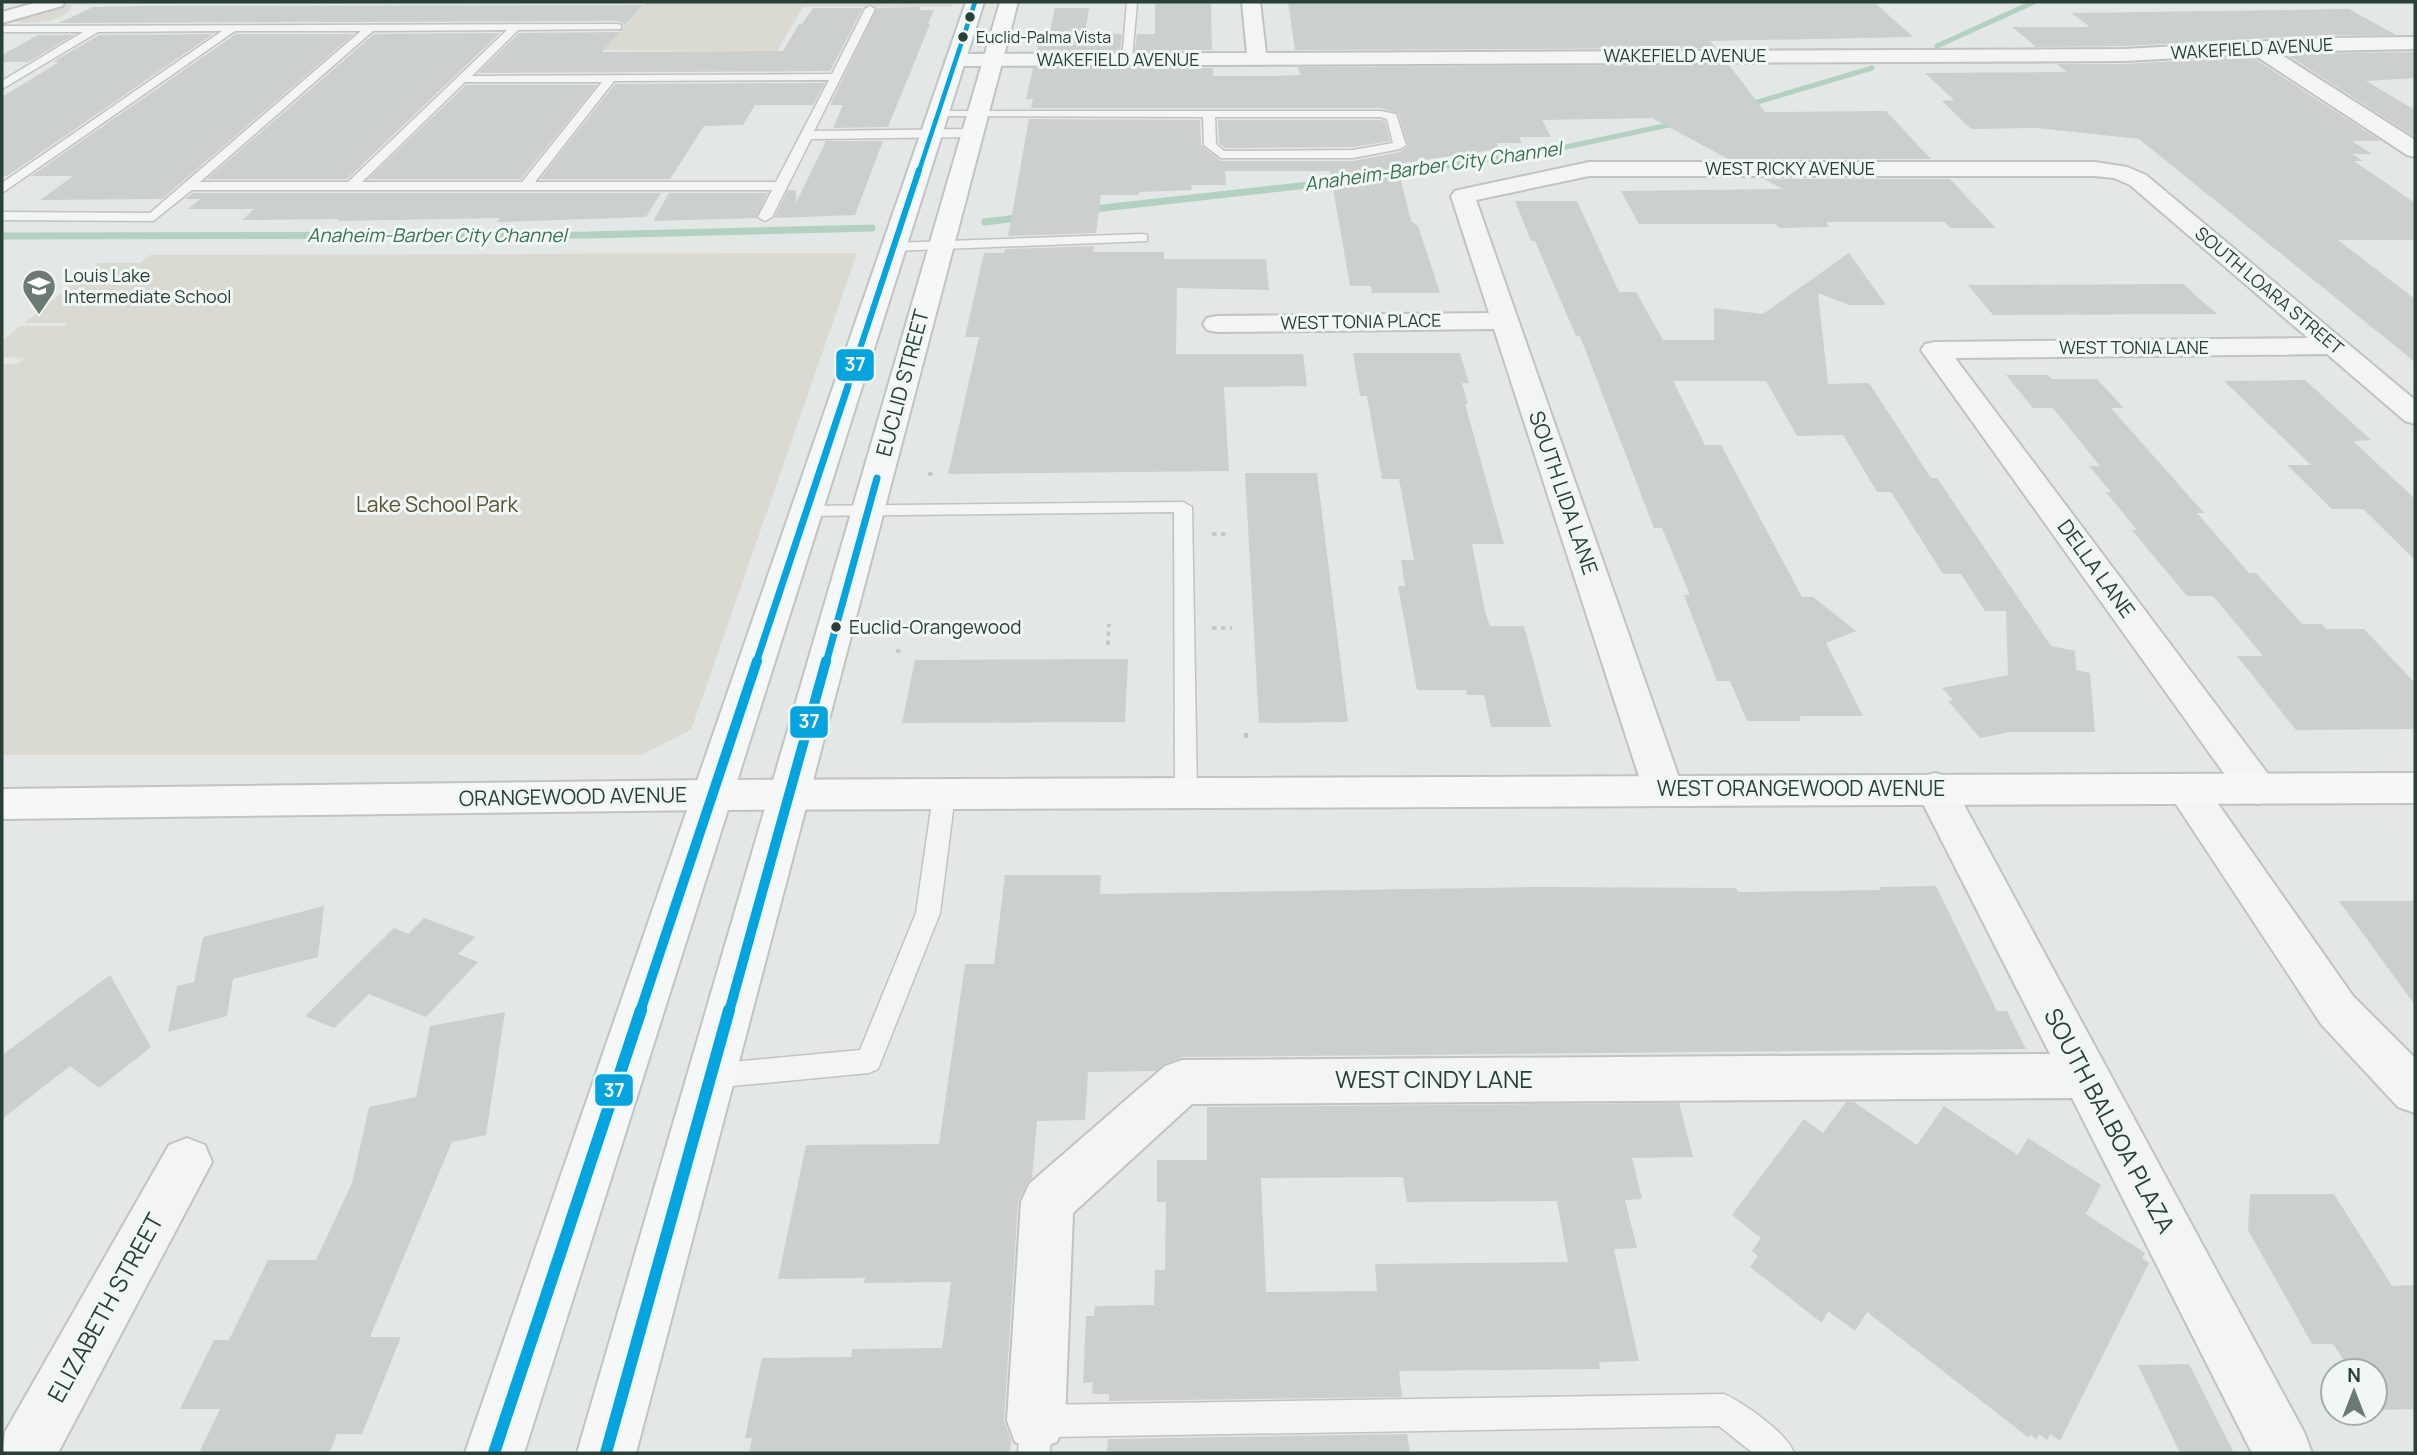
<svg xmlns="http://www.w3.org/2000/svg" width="2417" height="1455" font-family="Manrope,sans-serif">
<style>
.green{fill:#dad9d2}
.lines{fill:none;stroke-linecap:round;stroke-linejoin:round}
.stream-far1{stroke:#b3d1c0;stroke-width:5}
.stream{stroke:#b3d1c0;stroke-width:7}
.building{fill:#cbd0ce;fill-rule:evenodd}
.service-casing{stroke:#bfc4c2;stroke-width:3}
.minor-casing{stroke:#bfc4c2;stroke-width:4}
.secondary-casing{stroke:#bfc4c2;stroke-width:4}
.primary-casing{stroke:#bfc5c2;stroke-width:4}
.path-far1{stroke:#c1c7c5;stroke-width:3.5;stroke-dasharray:4.5 4.5;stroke-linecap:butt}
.path{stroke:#c1c7c5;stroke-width:4.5;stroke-dasharray:5 5;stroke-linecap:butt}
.service{fill:#f2f5f3;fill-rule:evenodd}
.minor{fill:#f2f5f3;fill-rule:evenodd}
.secondary{fill:#f6f7f7;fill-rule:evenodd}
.primary{fill:#f6f7f7;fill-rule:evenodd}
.bus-1-far4-casing{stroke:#f1f7f4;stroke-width:7}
.bus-1-far3-casing{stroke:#f1f7f4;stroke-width:10}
.bus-1-far2-casing{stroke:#f1f7f4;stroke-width:11}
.bus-1-far1-casing{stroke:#f1f7f4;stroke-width:15}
.bus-1-casing{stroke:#f1f7f4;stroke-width:18}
.bus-1-far4{stroke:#04a4df;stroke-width:4.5}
.bus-1-far3{stroke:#04a4df;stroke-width:6}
.bus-1-far2{stroke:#04a4df;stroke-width:7}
.bus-1-far1{stroke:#04a4df;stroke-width:10}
.bus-1{stroke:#04a4df;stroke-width:12}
.bus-dot{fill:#2a4036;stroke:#f1f7f4;stroke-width:2.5}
.labels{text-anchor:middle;stroke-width:6;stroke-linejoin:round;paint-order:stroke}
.far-bus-label{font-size:16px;fill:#2a4036;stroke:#f1f7f4;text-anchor:start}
.far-street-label{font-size:18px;fill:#2a4036;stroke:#f1f7f4}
.far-poi-label{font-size:18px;fill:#2a4036;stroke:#f1f7f4;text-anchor:start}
.far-water-label{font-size:19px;font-style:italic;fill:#377252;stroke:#f1f7f4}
.bus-label{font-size:19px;fill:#2a4036;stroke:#f1f7f4;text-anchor:start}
.street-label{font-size:21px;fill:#2a4036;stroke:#f1f7f4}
.park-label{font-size:21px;fill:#5b5138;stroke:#f1f7f4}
.near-street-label{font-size:24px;fill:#2a4036;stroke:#f1f7f4}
.line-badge{stroke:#f1f7f4;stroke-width:2.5}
.badge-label{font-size:19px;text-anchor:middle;font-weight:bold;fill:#fff}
</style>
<rect width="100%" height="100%" fill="#e3e7e5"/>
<path class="green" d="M646,3h307l-2,4h-148l-26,44 -173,-1z
M72,5c-4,20 -55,20 -70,14 10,-19 51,-14 70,-14z
M857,253l-166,477 -50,25h-639v-391h16l7,-6 -23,-1v-16l18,-15h44l3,-3h-43l36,-29h43l3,-4h-41l33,-27h42l10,-8z"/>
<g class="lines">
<path class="stream-far1" d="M1937,46l97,-44
M1744,106l128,-38
M1412,171l140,-21 126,-27"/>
<path class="stream" d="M1387,175l36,-5
M1085,210l258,-29
M985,222l39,-5
M2,236l585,-1 285,-7"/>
</g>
<path class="building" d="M1155,2h56l1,48 -77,1 2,-17h18z
M1288,2h586l39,35 -203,4 6,7 -421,2z
M643,5l-19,22 -1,-4 -6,-2 -558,2 34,-16 40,-1z
M920,7v3h14l-6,14h2l-42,103 -55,1 10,-23h-13l47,-97z
M813,8h50l-33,63 -352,2 41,-40 101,-1 -18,20 181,-1 16,-27h3z
M1055,8h34l-4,26h37l-2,17h-83l4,-16h8z
M2349,9l47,26h-72l-200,11 -88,1 -24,-20h78l-19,-14z
M500,33l-153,146h-140l167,-145z
M213,34l-206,142h-5v-79l57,-35h-6l46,-27z
M236,34h118l-192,165 -122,1 33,-24h-42z
M38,35h36l-46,27h-26v-7z
M2415,52v26l-49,3 49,29v27l-129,-83z
M2252,57l129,84h-29l20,13h-20l11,7h-9l61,42v37h-77l77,59v63l-276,-223 -102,-11 -66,1 -29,-28 12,-1 -29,-27 142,-1 -10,-8h67z
M1729,65l36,47 121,-1 45,48h-203l-76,-41 -110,2 9,17h-32l3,6h-25l2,6 -102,15 14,57 7,5 22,67h-68l-1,-7h-21l-20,-115h-105l1,14h-35l1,5 -53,2v3h-38l-5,38 -88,3 21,-117 171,1 1,25 20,16h132l47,-9 8,-6 -10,-33 -18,-5h-349l2,-9h-7l7,-31h180v8h62l25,-1 -2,-8z
M825,83l-12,22h-58l-12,20 -39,1 -34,53h-130l75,-95z
M466,85h131l-76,94h-153z
M1218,120h162l5,1 5,20 -37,6 -128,1 -6,-5z
M826,141h57l-28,74 -81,3 14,-28h8v13z
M1764,179h186l46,49h-46l-5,-6h-119l3,5 -50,1 -3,-4h-137l-18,-33 162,-2z
M193,193h468l-15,24 -149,5 3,-4 -163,3 3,-2 -98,1 12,-11h-66l12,-10h-15z
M669,193h99l-12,25 -103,3z
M1515,201h62l42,91h17l27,48h51v-32l49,6 86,-61 37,52h-37l-31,-12 10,91 41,-1 62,95h6l114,168 24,5 1,19 14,3 5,59h-86l-29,6 -32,-37 5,-1 -11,-12 66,-13 -2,-64h-21l-24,-37h-18l-52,-82h-14l-34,-57 -46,1 -31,-55h-93l32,64h16l81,152h11l43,34 -30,12 37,73h-64l2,5h-54l-17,-40h-13l-33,-86h6l-28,-67h-8l-74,-192h-4l-41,-95h-4z
M1094,246l-1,6h71v7h102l3,31 -92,-2 -1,66h127l4,32 -83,1 5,84 -281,3 31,-137h-14l19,-84h20l1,-4z
M2183,284l34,30 -224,1 -25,-30z
M1353,353h107l9,30h-7l6,21h-3l39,140h-32l13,68 5,14h34l27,101h-60l-7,-32h-17l-1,-5h-49l-19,-104h7l-4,-26h13l-15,-81h-17l-15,-83h-7z
M2006,375h42l4,4h45l27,29h-13l93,105h-7l52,60h7l46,51h20l4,5h38l51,54v46l-119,1 -59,-74h26l-50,-60h-26l-55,-66h5l-31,-38h5l-22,-26h11l-47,-58h-20z
M2305,380l66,60 -18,1 62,58v61l-52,-51h-31l-45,-44h24l-87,-84z
M1245,473h72l31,249 -89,1z
M1128,659l-3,63 -223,1 13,-63z
M1005,875h96l-1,19 437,-7 199,1 2,4 143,-2 -2,-3 57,-1 61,125h10l19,38 -844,8 -18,7 -8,7 -68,1 -3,48 -48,1 -5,57 -5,5 -9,19 -14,219 7,18 -1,14h-261l3,-15h-7l17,-80 89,-1 1,-8 90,-1 9,-66 -87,1 1,-5 -87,1 28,-134 133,-1 26,-180h29z
M2339,901h76v104z
M324,906l-6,51 -85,22 -6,37 -59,16 9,-46 17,-4 9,-45z
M424,918l51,19 -17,17 20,8 -52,55 -57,-23 -35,34 -29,-12 89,-88 14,6z
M110,975l41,72 -52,41 -29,-22 -68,53v-64z
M505,1012l-19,123 -34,7 -82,195h31l-39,97h-25l-8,19h-130l21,-44h-40l34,-69h15l39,-80h48l36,-77 17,-76 47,-10 14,-71z
M1846,1102h8l63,43 27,-39 74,49 10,-17 73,47 -15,29 59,39 -3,5 7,5 -89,178 -10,-7 -3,6 -8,-6 -3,5 -6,-5 -1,4 -162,-126 -12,19 -27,-20 -6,12 -72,-56 8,-11 -6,-5 9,-13 -29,-23 72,-96 19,14z
M1679,1103l14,54 -61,1 10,41 -17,1 12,48 -23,1 25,112 -40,1 1,7 -201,2 3,26 -293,4v-7h-17l1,-12 -10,1 3,-67h8l1,-10 59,-1 1,-35h10l1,-68h-9v-42h50v-53zM1403,1177l4,25 150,-1 11,61 -193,2 2,27 -111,1 -5,-114z
M2250,1194h84l58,92 23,-1v124l-40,1v-39h-24l-18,-27h-21l-64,-114z
M2189,1364l45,89h-54l-42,-88z
M1407,1434l3,19h-303l1,-14z"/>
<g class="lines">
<g class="service-casing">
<path id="service" d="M1127,2h10l-5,58 -5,3 -5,-3z
M870,6l5,3 -61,122 158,-2 6,4 -6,4 -161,2 -39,78 -7,4 -7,-4 14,-27h-580l-39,31 -151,-1v-8l148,1 211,-182h-126l-233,162v-10l220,-152 -124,1 -96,57v-8l81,-49h-81v-6l615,-2 4,1v4l-103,1 -46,46 360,-2 33,-65zM507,30l-159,152h-148l173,-151zM829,80l-53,102h-241l79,-101zM465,82h137l-80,100h-160z
M937,111h443l16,3 10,31 -6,4 -47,9h-132l-17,-13 -1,-28 -270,-1 -2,-2zM1215,117h165l7,2 6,24 -40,7 -129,1 -8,-7z
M1142,234l5,1v6l-254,10 -7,-4 7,-4z
M1183,502l9,5 5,286 -3,6 -8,2 -8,-2 -3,-6 -1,-281 -368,4 -9,-5 9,-5z
M944,787l8,2 3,6 -15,118 -62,156 -9,4 -158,15 -9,-4 -4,-8 4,-8 9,-4 149,-14 56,-137 17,-118 3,-6z
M1724,1394c20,9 63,39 70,59h-41l-34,-27 -668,11 -1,16h-32l2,-32 5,-11 11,-5z"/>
</g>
<g class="minor-casing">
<path id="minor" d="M38,2h27l-3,4 -60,17v-11z
M1242,2h18l6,51 858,-4 200,-11 91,-1v12l-138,3 138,88v17l-8,-2 -154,-101 -129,7 -1169,5 -10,-6 10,-6 292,-1z
M1589,162h506l32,5 19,8 269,225v24l-10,-3 -78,-67 -372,4 316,420 6,11 -6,11 -14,4 -14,-4 -322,-450 4,-6 10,-2 373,-4 -178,-153 -16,-7 -19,-2h-506l-113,24 207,589 -6,11 -14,4 -14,-4 -6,-11 -149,-460 -277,3 -10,-2 -4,-6 4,-6 10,-2 272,-3 -38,-117 4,-5 8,-2z
M1935,773l14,4 355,655 8,21h-60l-180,-355 -880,6 -119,109 -8,208 -8,21 -21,8 -21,-8 -8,-21 14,-219 8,-18 136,-118 17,-6 868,-6 -135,-266 6,-11z
M2186,774l14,4 153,218 62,62v55l-17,-6 -77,-83 -155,-235 6,-11z
M187,1138l18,7 7,17 -154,291h-56l3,-21 164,-287z"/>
</g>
<g class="secondary-casing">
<path id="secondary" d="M2415,773v30l-1703,7 -710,9v-30l710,-9z"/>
</g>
<g class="primary-casing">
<path id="primary" d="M966,2h18l-460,1451h-59z
M1000,2h18l-382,1451h-59z"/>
</g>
<path class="path-far1" d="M928,474h5
M1212,534h16
M1212,628h20
M1108,645l1,-21
M896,651h6"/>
<path class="path" d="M1246,733v9"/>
<use href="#service" class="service"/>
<use href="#minor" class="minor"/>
<use href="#secondary" class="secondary"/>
<use href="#primary" class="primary"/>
<g class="bus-1-far4-casing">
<path id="bus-1-far4" d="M919,171l56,-169"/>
</g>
<g class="bus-1-far3-casing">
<path id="bus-1-far3" d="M847,388l72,-218"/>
</g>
<g class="bus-1-far2-casing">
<path id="bus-1-far2" d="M756,663l92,-277
M826,663l51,-185"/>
</g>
<g class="bus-1-far1-casing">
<path id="bus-1-far1" d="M640,1012l117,-351
M729,1012l97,-351"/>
</g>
<g class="bus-1-casing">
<path id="bus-1" d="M494,1453l147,-443
M606,1453l123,-443"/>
</g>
<use href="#bus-1-far4" class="bus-1-far4"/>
<use href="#bus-1-far3" class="bus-1-far3"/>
<use href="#bus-1-far2" class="bus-1-far2"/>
<use href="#bus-1-far1" class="bus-1-far1"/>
<use href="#bus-1" class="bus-1"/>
</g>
<defs>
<g id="school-pin" transform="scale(1.75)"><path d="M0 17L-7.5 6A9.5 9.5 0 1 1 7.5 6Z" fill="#6b7a73" stroke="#f1f7f4"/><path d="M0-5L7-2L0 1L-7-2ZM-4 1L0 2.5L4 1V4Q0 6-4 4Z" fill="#fff"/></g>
</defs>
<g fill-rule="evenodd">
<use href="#school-pin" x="39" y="286"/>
</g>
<g class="bus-dot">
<circle cx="970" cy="17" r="6"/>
<circle cx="963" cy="37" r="6"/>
<circle cx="836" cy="627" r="6"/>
</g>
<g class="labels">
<g class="far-bus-label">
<text x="976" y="43">Euclid-Palma Vista</text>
</g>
<g class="far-street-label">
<text transform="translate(2252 49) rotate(-3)" y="6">WAKEFIELD AVENUE</text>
<text x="1685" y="62">WAKEFIELD AVENUE</text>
<text x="1118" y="66">WAKEFIELD AVENUE</text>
<text x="1790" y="175">WEST RICKY AVENUE</text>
<text transform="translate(2269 291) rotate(40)" y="6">SOUTH LOARA STREET</text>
<text transform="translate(1361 322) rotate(-1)" y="6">WEST TONIA PLACE</text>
<text x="2134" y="354">WEST TONIA LANE</text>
</g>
<g class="far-poi-label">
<text x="64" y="282">Louis Lake<tspan x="64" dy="21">Intermediate School</tspan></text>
</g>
<g class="far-water-label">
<text transform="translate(1433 166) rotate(-8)" y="7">Anaheim-Barber City Channel</text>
<text x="437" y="242">Anaheim-Barber City Channel</text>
</g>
<g class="bus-label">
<text x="849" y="634">Euclid-Orangewood</text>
</g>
<g class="street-label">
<text transform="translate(903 383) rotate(-75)" y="7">EUCLID STREET</text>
<text transform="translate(1563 493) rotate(71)" y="7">SOUTH LIDA LANE</text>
<text transform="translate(2096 569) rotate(54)" y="7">DELLA LANE</text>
<text x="1801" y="796">WEST ORANGEWOOD AVENUE</text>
<text transform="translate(573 797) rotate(-1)" y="7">ORANGEWOOD AVENUE</text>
</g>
<g class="park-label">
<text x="437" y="512">Lake School Park</text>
</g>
<g class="near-street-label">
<text x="1434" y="1088">WEST CINDY LANE</text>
<text transform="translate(2109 1121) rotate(62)" y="8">SOUTH BALBOA PLAZA</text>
<text transform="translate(106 1308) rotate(-61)" y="8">ELIZABETH STREET</text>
</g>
</g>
<g class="line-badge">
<rect x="835" y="348" width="40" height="34" rx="7" fill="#04a4df"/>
<rect x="789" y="705" width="40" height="34" rx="7" fill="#04a4df"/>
<rect x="594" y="1073" width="40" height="34" rx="7" fill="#04a4df"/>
</g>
<g class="badge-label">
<text x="855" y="371">37</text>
<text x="809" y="728">37</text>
<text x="614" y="1097">37</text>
</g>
<rect width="2417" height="1455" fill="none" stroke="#2a4036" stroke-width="7"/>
<g transform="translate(2354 1392)"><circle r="33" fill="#f1f7f4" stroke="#a1aea8" stroke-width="2"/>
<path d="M0-5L12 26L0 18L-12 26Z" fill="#6b7a73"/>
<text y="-10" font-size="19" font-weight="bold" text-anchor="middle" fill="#2a4036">N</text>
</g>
</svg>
